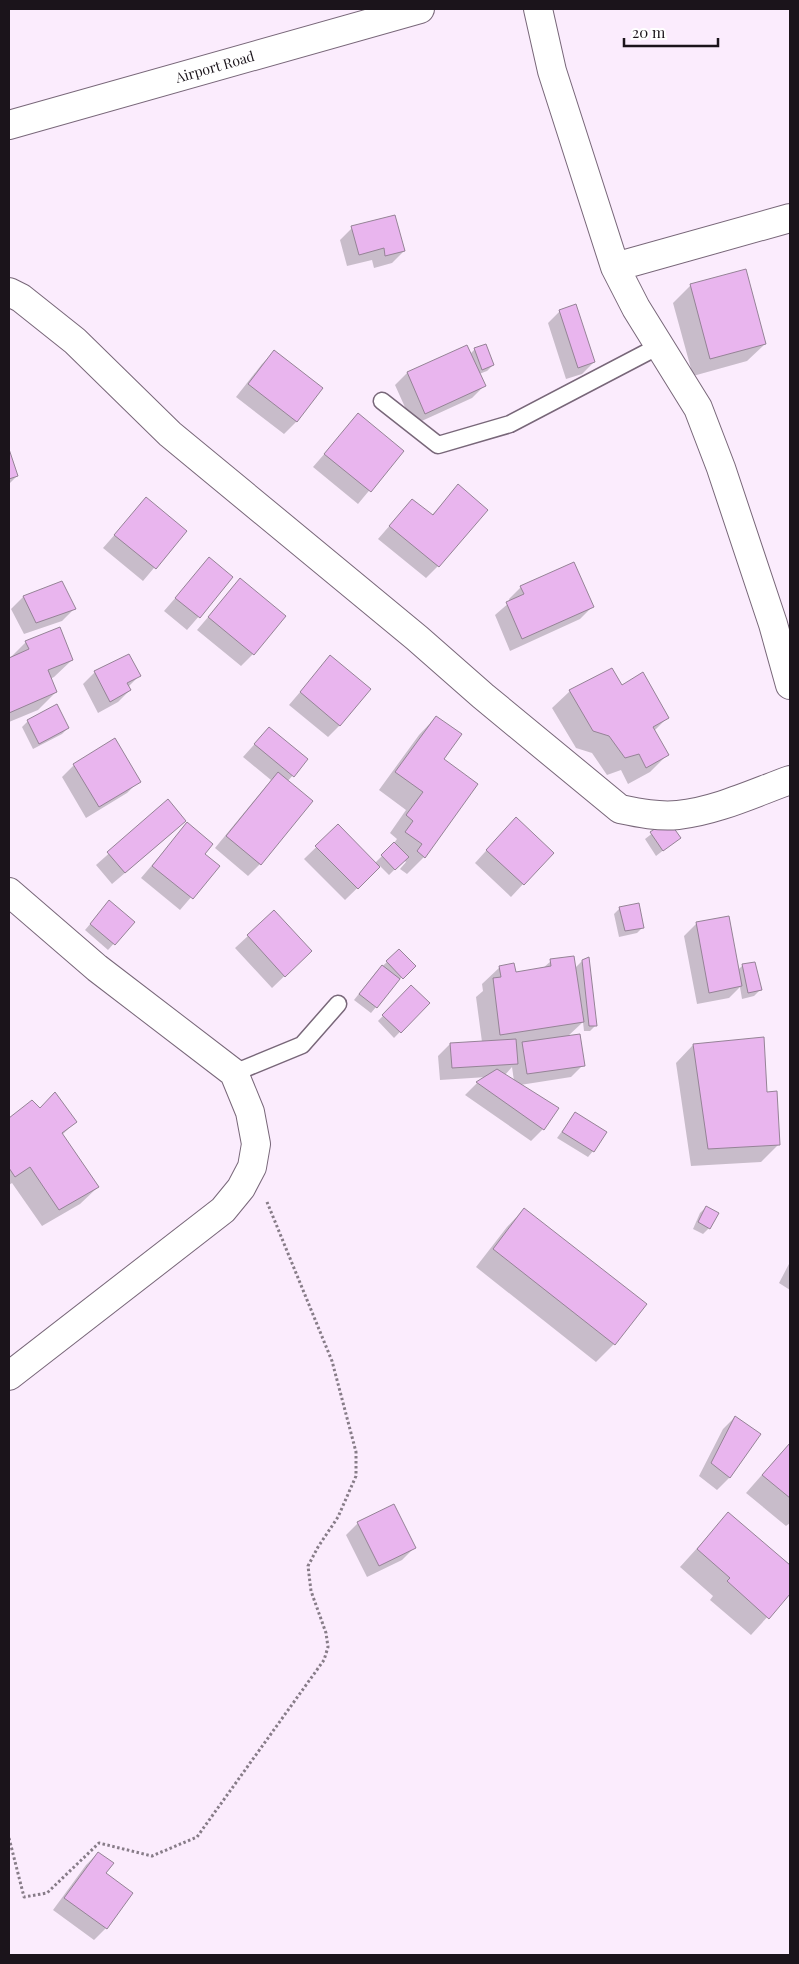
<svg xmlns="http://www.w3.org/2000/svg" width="799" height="1964" font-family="'Playfair Display',serif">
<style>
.shadow{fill:#0003;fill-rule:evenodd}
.building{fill:#e9b5ee;stroke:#958396}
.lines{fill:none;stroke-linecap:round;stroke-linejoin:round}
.lane-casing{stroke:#786779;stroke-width:19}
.street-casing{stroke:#786779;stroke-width:30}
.secondary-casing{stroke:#786779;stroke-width:30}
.path{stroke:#877c88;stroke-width:3;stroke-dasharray:2.5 2.5;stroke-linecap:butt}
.lane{stroke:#fff;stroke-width:16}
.street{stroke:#fff;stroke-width:28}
.secondary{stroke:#fff;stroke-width:28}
.labels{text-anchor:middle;stroke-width:5;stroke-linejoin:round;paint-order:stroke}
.street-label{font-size:14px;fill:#1b141b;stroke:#fff}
</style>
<rect width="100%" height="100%" fill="#fbecfd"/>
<path class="shadow" d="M352,228l52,23 -12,12 -18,5 -2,-8 -25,6 -7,-26z
M691,285l74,59 -18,17 -54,15 -20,-73z
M560,311l34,51 -12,12 -16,5 -18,-56z
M467,347l3,7 5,-5 18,16 -6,6 -8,3 5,12 -12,12 -59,27 -18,-40 12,-12z
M274,352l47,36 -25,34 -12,12 -48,-37 26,-33z
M358,415l44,36 -44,53 -45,-37z
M9,453l8,23 -8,8z
M458,486l-20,80 -12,12 -48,-39 34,-39 19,16z
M146,499l39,32 -42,50 -40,-33z
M209,559l23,19 -45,52 -23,-19z
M240,580l13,74 -12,12 -44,-36z
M62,582l12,27 -12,12 -38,13 -13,-25 12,-12z
M521,587l71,20 -12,12 -70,32 -15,-36 15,-13 -1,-3z
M26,642l46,18 -18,17 -4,2 6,13 -18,18 -29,12v-63z
M330,657l10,68 -12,12 -39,-32z
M95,672l44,4 -11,11 2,3 -12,12 -20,11 -15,-29z
M621,687l47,30 -14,14 13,24 -17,17 -22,12 -7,-14 -14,5 -15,-22 -16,-5 -24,-40 18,-17z
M436,717l6,42 -18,98 -17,17 -7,-5 6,-7 -2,-2 -15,15 -9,-9 -35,34 -41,-41 34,-33 37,37 16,-16 6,-8 -7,-6 16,-23 -27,-20 40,-55z
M28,721l40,7 -6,6 -29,15 -11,-22z
M269,728l38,31 -20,23 -27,82 -12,12 -33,-28 56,-68 -28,-23z
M74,765l65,16 -12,12 -41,25 -24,-41z
M168,801l4,32 -60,51 -16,-19z
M668,821l11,17 -23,18 -11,-17z
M187,824l17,30 14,12 -38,44 -39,-32z
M504,831l48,22 -41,44 -36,-34z
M109,902l24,20 -25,28 -23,-20z
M620,908l23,19 -6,6 -18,4 -5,-23z
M274,912l24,51 -26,25 -37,-40z
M728,917l10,53 4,-4 12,-3 6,27 -6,6 -12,3 -2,-12 -11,11 -32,6 -13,-68 12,-12z
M399,951l15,15 -18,17 -25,30 -17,-13 22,-28z
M551,961l24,7 7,-7 14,64 -6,6h-6l-1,-9 -16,15 16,28 -12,12 -51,8 23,44 -12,12 -66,-46 12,-12 10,-6 -47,3 -2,-24 12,-12 32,-2 -6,-45 7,-6 -1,-7 18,-17 15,6 27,-4zM512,1067l2,14 -9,-6z
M411,987l17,16 -34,35 -16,-17z
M693,1045l73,48 13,51 -18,18 -70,4 -15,-103z
M32,1101l7,8 37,12 -14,14 36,52 -18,17 -38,22 -30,-43 -3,2v-65z
M575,1113l18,38 -5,6 -31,-19z
M706,1207l3,21 -6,6 -10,-5 7,-16z
M524,1209l121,95 -31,40 -18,18 -120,-95 31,-40z
M790,1262v28l-11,-7z
M735,1417l25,17 -31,44 -12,12 -18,-14 24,-47z
M790,1443v80l-4,3 -40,-33z
M728,1514l62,53v25l-39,43 -41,-35 3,-4 -33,-29z
M358,1523l56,25 -12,12 -35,17 -21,-42z
M98,1853l6,21 27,19 -25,35 -12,12 -41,-30 33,-45z"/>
<path class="building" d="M395,215l10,36 -20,5 -1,-8 -25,7 -8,-29z
M746,269l20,75 -56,15 -20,-75z
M576,304l19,58 -17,6 -19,-58z
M486,344l8,21 -12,5 -8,-22z
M467,345l19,41 -61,28 -18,-42z
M274,350l49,38 -26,34 -49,-38z
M358,413l46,38 -33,41 -47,-38z
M9,449l9,27 -9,3z
M458,484l30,26 -49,57 -50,-41 23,-27 21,16z
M146,497l41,34 -31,38 -42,-34z
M209,557l24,20 -33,41 -25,-20z
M574,562l20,45 -72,32 -16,-37 18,-8 -4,-8z
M240,578l46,38 -32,39 -46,-38z
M62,581l14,28 -40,14 -13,-27z
M60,627l13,33 -25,10 9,22 -48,21v-55l20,-9 -4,-8z
M129,654l12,22 -14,7 4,7 -21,12 -16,-31z
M330,655l41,34 -31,37 -40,-34z
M612,668l10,17 21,-13 26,46 -16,9 16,28 -23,13 -7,-14 -14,4 -16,-22 -16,-5 -24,-41z
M57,704l12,24 -30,16 -12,-24z
M436,716l26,18 -18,25 34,25 -53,74 -8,-7 5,-7 -17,-12 8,-11 -7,-6 17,-23 -28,-20z
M269,727l39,32 -14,18 -40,-33z
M115,738l26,44 -42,25 -26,-43z
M278,772l35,29 -52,64 -35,-29z
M168,799l18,22 -61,52 -18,-21z
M516,817l38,36 -30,32 -38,-35z
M668,820l13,18 -18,13 -13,-19z
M187,822l26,22 -8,10 15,12 -27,33 -41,-33z
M338,824l42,43 -22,22 -43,-43z
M394,842l15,15 -14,13 -14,-15z
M109,900l26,22 -20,23 -25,-21z
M639,903l5,25 -19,3 -6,-24z
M274,910l38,41 -27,26 -38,-42z
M729,916l13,70 -33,7 -13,-71z
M399,949l17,17 -13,13 -17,-18z
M574,956l10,66 -84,13 -7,-57 8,-1 -2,-11 15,-3 2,9 35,-6 -1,-7z
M589,957l8,69h-8l-7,-66z
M755,962l7,28 -14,3 -6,-29z
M382,965l18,14 -23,29 -18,-14z
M411,985l19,18 -29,30 -19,-18z
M580,1034l5,32 -58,8 -5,-32z
M764,1037l3,55 10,-1 3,54 -72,4 -15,-105z
M516,1039l2,25 -66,4 -2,-25z
M497,1069l62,39 -15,22 -68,-48z
M55,1092l22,30 -15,11 37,54 -40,23 -29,-43 -15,10 -6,-9v-50l23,-18 8,8z
M575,1112l32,20 -13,20 -32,-20z
M706,1206l13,7 -9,16 -12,-7z
M524,1208l123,96 -32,41 -122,-96z
M735,1416l26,18 -31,44 -19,-15z
M790,1443v55l-28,-23z
M394,1504l22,44 -37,18 -22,-44z
M728,1512l62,53v29l-21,25 -42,-38 3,-3 -33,-29z
M98,1852l16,11 -8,10 27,20 -26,36 -43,-31z"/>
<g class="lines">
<g class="lane-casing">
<path id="lane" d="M382,401l56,44 72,-21 149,-78
M234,1073l68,-28 36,-41"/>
</g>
<g class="street-casing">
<path id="street" d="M538,9l14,62 63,196 21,41 62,100 23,60 52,156 17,61
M615,267l175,-49
M9,292l12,6 54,43 95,93 247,204 66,58 137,113c19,4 39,8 58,6 38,-4 76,-22 112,-35
M9,892l88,76 137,105 16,39 6,32 -4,23 -11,21 -18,22 -214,166"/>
</g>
<g class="secondary-casing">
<path id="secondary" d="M9,125l411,-116"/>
</g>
<path class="path" d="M9,1838l15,59 23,-4 52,-50 53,13 45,-19 127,-177 4,-13 -2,-14 -15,-42 -3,-25 10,-19 20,-30 18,-41v-24l-24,-91 -65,-159"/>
<use href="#lane" class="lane"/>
<use href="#street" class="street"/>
<use href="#secondary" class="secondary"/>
</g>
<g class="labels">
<g class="street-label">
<text transform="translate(215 67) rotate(-16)" y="5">Airport Road</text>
</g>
</g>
<rect width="799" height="1964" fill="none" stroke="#1b141b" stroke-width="20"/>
<path d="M624 38v8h94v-8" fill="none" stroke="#1b141b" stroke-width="2.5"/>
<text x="632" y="38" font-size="15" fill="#1b141b" stroke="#ffffff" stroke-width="4" paint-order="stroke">20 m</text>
</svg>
